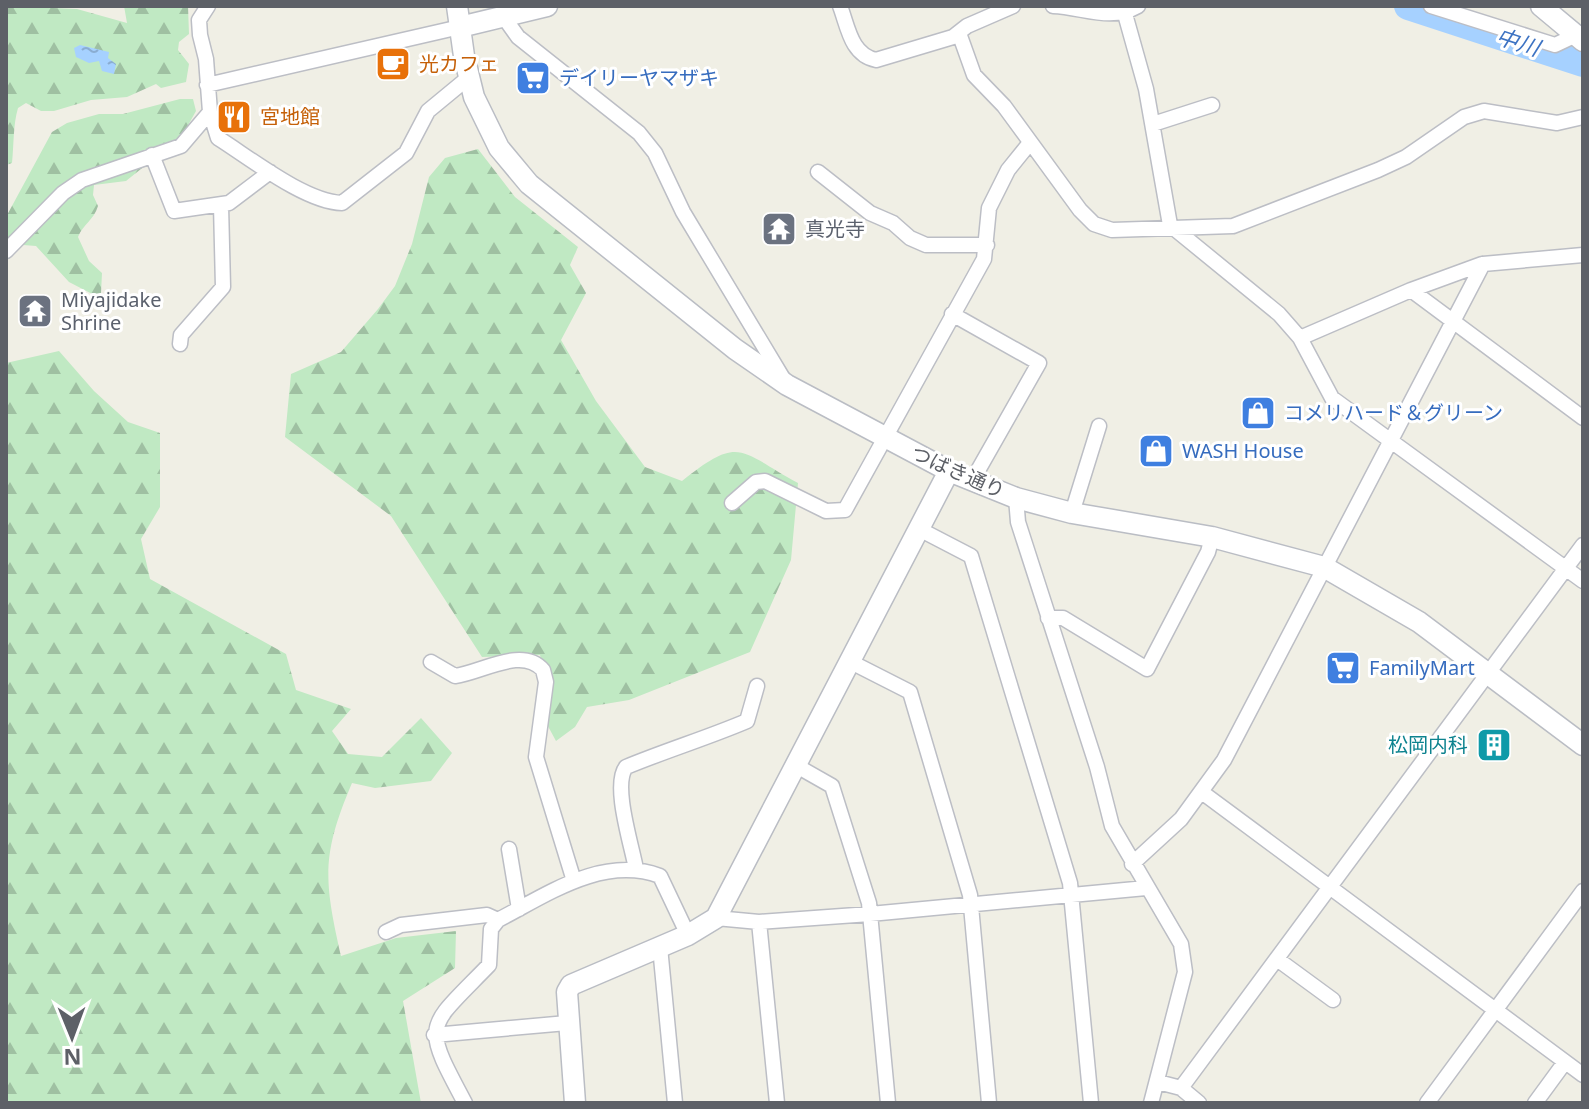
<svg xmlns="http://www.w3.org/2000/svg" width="1589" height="1109" font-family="'Noto Sans','Noto Sans JP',sans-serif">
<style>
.forest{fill:url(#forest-firs)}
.water{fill:url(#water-ripples)}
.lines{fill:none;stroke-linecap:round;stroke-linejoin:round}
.river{stroke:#a6d1ff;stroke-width:28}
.street-casing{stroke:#bcbec5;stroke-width:17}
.secondary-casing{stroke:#babdc4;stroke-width:23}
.street{stroke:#fff;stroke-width:14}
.secondary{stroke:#fff;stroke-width:20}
.labels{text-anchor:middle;stroke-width:6;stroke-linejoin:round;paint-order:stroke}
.food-label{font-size:20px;fill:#c56008;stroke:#fff;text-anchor:start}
.shop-label{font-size:20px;fill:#366cbe;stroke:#fff;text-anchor:start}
.worship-label{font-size:20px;fill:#5b616d;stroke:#fff;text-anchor:start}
.street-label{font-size:20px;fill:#5d6067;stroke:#fff}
.culture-label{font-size:20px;fill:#0d838f;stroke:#fff;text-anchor:end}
.water-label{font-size:22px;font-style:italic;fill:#3d73c3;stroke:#fff}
</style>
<defs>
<pattern id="forest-firs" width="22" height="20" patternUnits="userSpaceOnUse" patternTransform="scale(2)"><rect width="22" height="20" fill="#c0e9c3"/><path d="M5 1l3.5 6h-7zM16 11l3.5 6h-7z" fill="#9fc0a2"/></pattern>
<pattern id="water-ripples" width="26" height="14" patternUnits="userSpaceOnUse" patternTransform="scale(2)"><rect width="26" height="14" fill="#a6d1ff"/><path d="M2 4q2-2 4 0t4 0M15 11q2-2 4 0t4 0" fill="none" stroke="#8aadd2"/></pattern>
</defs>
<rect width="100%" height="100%" fill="#f0efe5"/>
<path class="forest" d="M6,6l71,3 50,14 -3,-17h64l1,28 -10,8 -1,8 11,14 -3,18 -25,6 -5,-4 -29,13 -36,3 -37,11h-13l-15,-8 -8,5c-5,17 -4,36 -6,55l-6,2z
M180,99h13l3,12 -14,25 -56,45 -32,4 -1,10 5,11c-4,14 -15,18 -20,31l11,24 13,12 -1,20 -5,3 -27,-14 -33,-36 -13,-1 -10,-6 -7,6v-28l46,-85 15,-9 32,-9h24z
M478,149l37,48 63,50 -8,18 16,28 -25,47 35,61 49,66 37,14c58,-46 56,-31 116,2l-7,77 -41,92 -121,48 -42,7 -12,20 -19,14 -13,-24 4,-35 -7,-27 -58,2 -91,-141 -106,-79 6,-63 50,-22 37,-43 17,-23 17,-42 17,-67 16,-19z
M59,351l35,40 34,31 32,11v74l-19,32 9,40 136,75 10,36 55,19 -19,22 16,23 34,3 39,-39 31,35 -21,28 -56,7 -23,-5c-31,73 -28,97 -11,173l55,-18 60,-7 -1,37 -52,33 18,102h-415v-740z"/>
<path class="water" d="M80,45l29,7 -1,6 8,6 -2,10 -12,-3 -3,-10 -10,2 -13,-6 -2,-9z"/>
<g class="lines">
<path class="river" d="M1408,6l175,57"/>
<g class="street-casing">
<path id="street" d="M840,6c8,21 11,49 36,54l77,-23 14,-11 46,-20
M1053,6c30,1 57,16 85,0
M1431,6l124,39 19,-9
M1125,14l21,75 24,136 109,89 21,24 32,60 251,183
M503,16l15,21 121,96 16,20 28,59 101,168
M959,33l15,42 30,31 76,104 14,14 18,6 121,-4 145,-56 28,-13 58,-40 20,-6 73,12 26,-6
M207,85l253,-58
M210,112l8,26c32,20 87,64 124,65l64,-50 22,-42 40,-33
M1153,124l59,-19
M152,155l22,56 55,-8 41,-31
M818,172l52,41 23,10 17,15 16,7h61
M6,251l57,-58 19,-13 99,-34 29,-34 -4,-53 -6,-24 -1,-15 9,-14
M1411,290l172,128
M952,314l87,49 -67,118
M1300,338l111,-48 71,-26
M180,344l1,-9 42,-48 -2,-82
M1016,498l2,24 79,245 15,59 69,118 4,28 -34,131
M732,503l24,-21 9,-1 61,30 19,-1 139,-251 5,-51 19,-38 21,-26
M1072,513l27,-87
M919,529l52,27 99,327 21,220
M1048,618h15l84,51 61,-117 4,-15
M849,661l61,31 60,203 19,208
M431,662l24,14c28,-4 67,-30 88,-6l3,12 -10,75 38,124
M795,765l37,21 37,117 19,200
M1203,793l380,282
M509,849l10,60
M1132,864l49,-45 43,-59 259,-496 100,-9
M636,869c-4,-23 -24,-84 -10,-102 41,-17 81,-29 121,-46l10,-35
M716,918l43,4 111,-8 276,-26
M759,922l18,181
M386,932l15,-7 86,-10 11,5
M660,947l15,156
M1277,959l56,41
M434,1035l133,-12
M1158,1082l23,6 18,15
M1181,1088l402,-543
M465,1103c-44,-82 -39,-73 24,-138l2,-36 7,-9c50,-26 105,-65 162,-44l28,59
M1427,1103l156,-212
M1535,1103l30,-41"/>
</g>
<g class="secondary-casing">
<path id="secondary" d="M457,6l7,50 10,41 25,51 30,36 206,165 52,36 162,86 67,27 56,15 140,24 112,30 95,55 164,123
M1541,6l42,35
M460,27l87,-21
M575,1103l-8,-111 4,-7 117,-50 28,-17 233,-447"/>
</g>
<use href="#street" class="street"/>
<use href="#secondary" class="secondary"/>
</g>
<defs>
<g id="cafe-square" transform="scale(1.8)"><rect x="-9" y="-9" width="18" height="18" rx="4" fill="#e8710a" stroke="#fff"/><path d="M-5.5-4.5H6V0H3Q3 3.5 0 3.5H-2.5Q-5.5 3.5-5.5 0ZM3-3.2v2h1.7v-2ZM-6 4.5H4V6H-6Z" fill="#fff"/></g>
<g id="supermarket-square" transform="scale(1.8)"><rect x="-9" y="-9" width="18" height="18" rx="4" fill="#3f7fe0" stroke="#fff"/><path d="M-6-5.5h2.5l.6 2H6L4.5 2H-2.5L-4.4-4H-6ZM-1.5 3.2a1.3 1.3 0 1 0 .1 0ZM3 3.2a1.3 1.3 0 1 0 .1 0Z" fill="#fff"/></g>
<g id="restaurant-square" transform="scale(1.8)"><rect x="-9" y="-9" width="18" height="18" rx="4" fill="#e8710a" stroke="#fff"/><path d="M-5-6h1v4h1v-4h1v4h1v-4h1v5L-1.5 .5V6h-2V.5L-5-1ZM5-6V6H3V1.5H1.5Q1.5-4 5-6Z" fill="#fff"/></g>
<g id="temple-square" transform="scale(1.8)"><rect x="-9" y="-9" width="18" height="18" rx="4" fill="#6b7280" stroke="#fff"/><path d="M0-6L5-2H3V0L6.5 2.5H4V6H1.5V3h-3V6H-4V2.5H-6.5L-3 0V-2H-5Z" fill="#fff"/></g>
<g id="shop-square" transform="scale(1.8)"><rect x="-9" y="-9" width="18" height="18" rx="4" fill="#3f7fe0" stroke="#fff"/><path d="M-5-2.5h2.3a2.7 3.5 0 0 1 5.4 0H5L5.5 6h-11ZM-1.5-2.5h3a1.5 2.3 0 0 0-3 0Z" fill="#fff"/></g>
<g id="building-square" transform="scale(1.8)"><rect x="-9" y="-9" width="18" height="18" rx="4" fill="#0f9aa8" stroke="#fff"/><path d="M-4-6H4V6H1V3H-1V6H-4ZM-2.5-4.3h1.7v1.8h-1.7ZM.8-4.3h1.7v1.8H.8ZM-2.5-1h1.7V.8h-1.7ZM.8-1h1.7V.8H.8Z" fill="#fff"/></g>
</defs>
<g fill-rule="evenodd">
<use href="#cafe-square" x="393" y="64"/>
<use href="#supermarket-square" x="533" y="78"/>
<use href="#restaurant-square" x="234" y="117"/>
<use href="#temple-square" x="779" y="229"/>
<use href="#temple-square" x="35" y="311"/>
<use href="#shop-square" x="1258" y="413"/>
<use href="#shop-square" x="1156" y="451"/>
<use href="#supermarket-square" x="1343" y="668"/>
<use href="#building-square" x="1494" y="745"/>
</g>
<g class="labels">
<g class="food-label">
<text x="419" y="71">光カフェ</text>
<text x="260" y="124">宮地館</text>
</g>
<g class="shop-label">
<text x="559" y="85">デイリーヤマザキ</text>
<text x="1284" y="420">コメリハード＆グリーン</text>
<text x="1182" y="458">WASH House</text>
<text x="1369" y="675">FamilyMart</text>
</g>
<g class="worship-label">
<text x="805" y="236">真光寺</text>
<text x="61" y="307">Miyajidake<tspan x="61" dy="23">Shrine</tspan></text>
</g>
<g class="street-label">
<text transform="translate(958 472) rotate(24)" y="7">つばき通り</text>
</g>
<g class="culture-label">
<text x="1468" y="752">松岡内科</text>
</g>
<g class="water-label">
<text transform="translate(1518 42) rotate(18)" y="8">中川</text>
</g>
</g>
<rect width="1589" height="1109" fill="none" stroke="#5d6067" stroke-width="16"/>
<g transform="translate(72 1037) rotate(179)" stroke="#ffffff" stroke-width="6" paint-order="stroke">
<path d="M0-6L14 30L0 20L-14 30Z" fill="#5d6067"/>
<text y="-12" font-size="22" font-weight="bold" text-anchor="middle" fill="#5d6067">N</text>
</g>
</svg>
